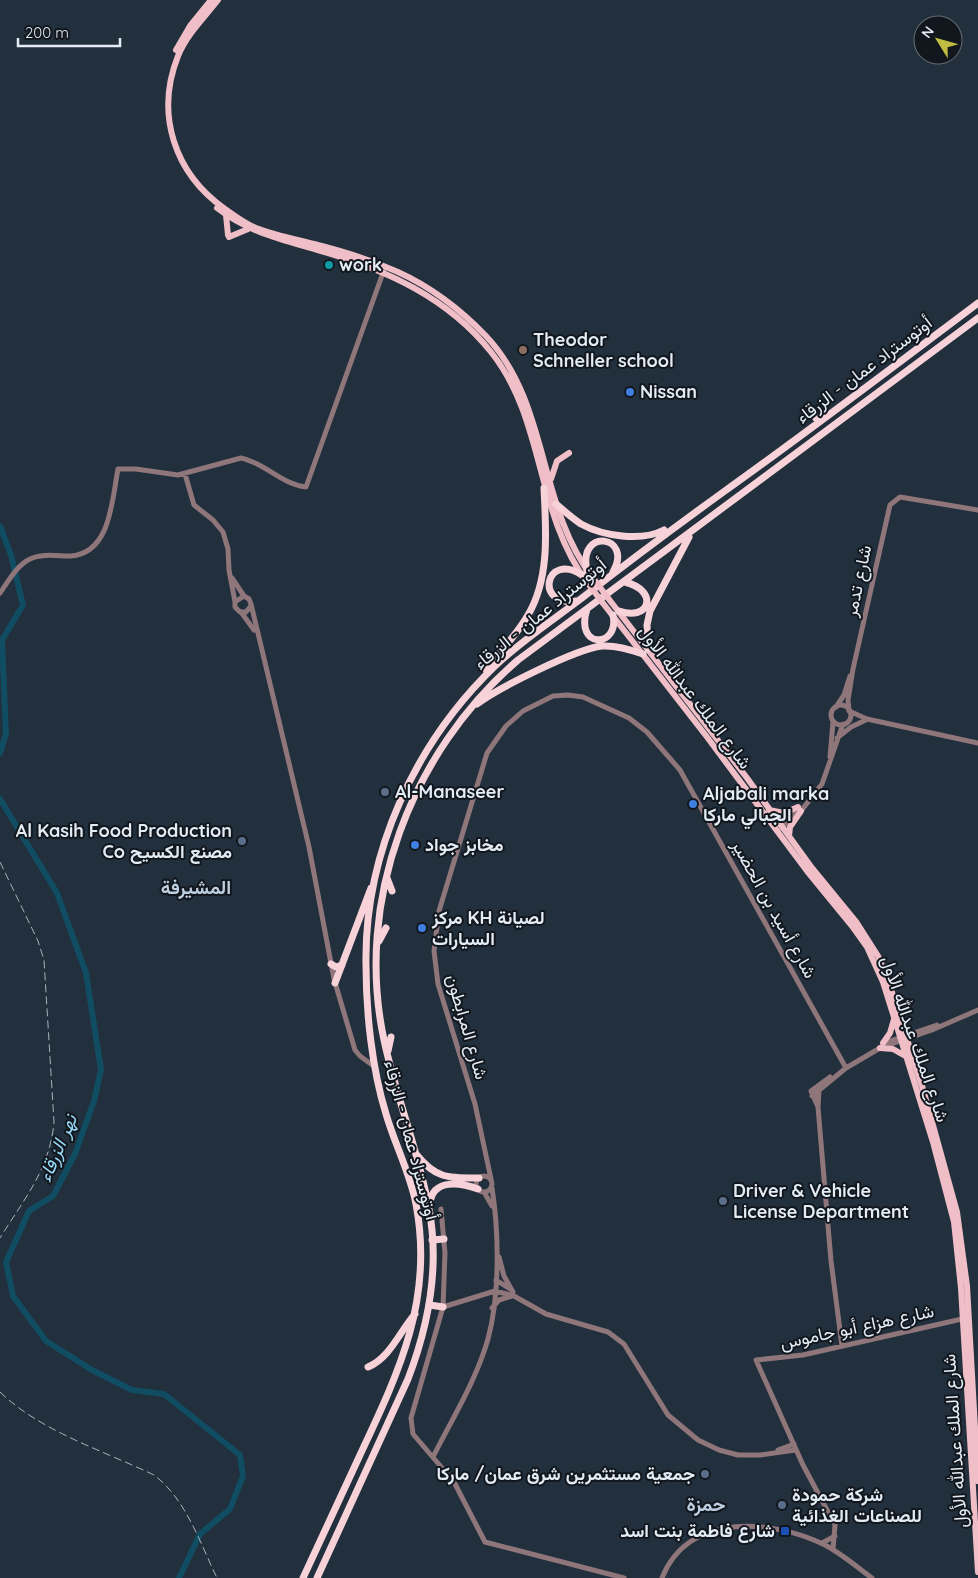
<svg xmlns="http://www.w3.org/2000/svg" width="978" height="1578" font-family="Quicksand,Vazirmatn,sans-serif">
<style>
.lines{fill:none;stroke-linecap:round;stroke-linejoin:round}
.river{stroke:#114d62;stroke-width:6}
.tertiary{stroke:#8f767a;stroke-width:5}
.primary{stroke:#f0bec6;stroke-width:6}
.trunk{stroke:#f7d2d8;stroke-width:7}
.rail{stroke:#a9b2bd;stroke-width:1;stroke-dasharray:8 4;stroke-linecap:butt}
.primary-bridge{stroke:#f0bec6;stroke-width:6}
.culture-dot{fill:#0f9aa8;stroke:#11171d;stroke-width:2}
.education-dot{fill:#8d6e63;stroke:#11171d;stroke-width:2}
.shop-dot{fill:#3f7fe0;stroke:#11171d;stroke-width:2}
.service-dot{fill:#5c6f8a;stroke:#11171d;stroke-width:2}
.transit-dot{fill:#1a4fb4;stroke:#11171d;stroke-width:2}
.labels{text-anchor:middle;stroke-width:4;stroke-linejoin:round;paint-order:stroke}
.poi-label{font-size:18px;font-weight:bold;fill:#e3ebf5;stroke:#11171d;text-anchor:start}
.street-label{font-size:18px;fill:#e3ebf5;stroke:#11171d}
.neighbourhood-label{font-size:19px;font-weight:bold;fill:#bdcee0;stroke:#11171d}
.water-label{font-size:19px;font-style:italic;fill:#96d9f6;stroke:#11171d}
</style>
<rect width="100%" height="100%" fill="#222f3d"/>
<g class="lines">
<path class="river" d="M0,526l11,29 12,50 -21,35 4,94 -6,19
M0,799l57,94 29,80 15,97 -7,31 -19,53 -22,42 -24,15 -23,51 7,34 33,45 46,29 40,20 32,4 76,61 3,21 -13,33 -30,25 -21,44"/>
<path class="tertiary" d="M185,474l9,31 19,15 10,12 5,17 1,21 6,32
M232,578l12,18
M0,593c8,-11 17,-28 30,-34 12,-6 28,-3 41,-3 40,-3 41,-57 47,-87h18l42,6 63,-17c24,5 40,26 65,29l78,-217
M250,607l-4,5h-6l-5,-5v-5l9,-6 5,3 2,5 58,243 25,132 21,71 5,6 15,11
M241,612l13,18
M831 715a10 10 0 1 1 20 0a10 10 0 1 1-20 0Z
M836,707l8,-12 6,-19
M849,710l-1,-10 5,-31 37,-164 10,-8 78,13
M849,711l18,8 111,24
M837,738l14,-11 17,-8
M830,757l3,-35
M777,825l18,-15
M781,828l20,-17 21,-27 21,-60
M884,1043l53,-18
M819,1090l-1,17 13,154 11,85
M812,1096l34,-28 34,-20 52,-18 46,-20
M818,1107l-7,-16 19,-14
M476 1184a8 8 0 1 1 16 0a8 8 0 1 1-16 0Z
M491,1179l-16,-75 -37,-120 -4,-33 5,-40 48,-158 19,-27 17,-15 30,-15 15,-1 15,2 46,21 18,14 33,38 166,298
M484,1192l8,14
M441,1209l4,44 -2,54 -32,111 2,16 41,48 31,60 139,36
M499,1257l5,19 9,16
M496,1280l14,9
M443,1307l52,-16 19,5 32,18 62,18 16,12 44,71 30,25 21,10 19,5h22l36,-5
M492,1308l7,-8 13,-4
M778,1450l16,-6
M433,1457c19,-38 43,-76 55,-118 12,-44 11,-107 4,-151
M822,1543l13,-7
M833,1549l2,-24 -32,-60 -47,-105 47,-5 159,-36
M662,1578c26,-66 110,-59 163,-33 17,9 32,22 47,33"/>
<path class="primary" d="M218,0c-14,18 -31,34 -40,56 -23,58 -4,117 47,153 9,6 19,14 31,19 18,7 38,11 58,16 28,7 57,16 84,28 33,15 63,38 88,64 64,68 51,170 107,242
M176,50l14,-24 21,-26
M217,208c32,25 67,32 104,43 66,19 127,47 170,101 54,67 44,161 96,230
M226,215l2,20
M229,237l19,-8
M551,479l6,-18 12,-8
M608,598l139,180 65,90 45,55 21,33 10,24 35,109 34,123 10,74 11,195
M602,602l105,135 100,134 45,55 15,21 16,35 50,160 21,80 7,66 17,284
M769,810l15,3 14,-6
M789,836l1,-9 11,-16
M883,1043l7,-10 4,-14
M880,1048l13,1 14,8"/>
<path class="trunk" d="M812,413l7,9
M556,504c8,7 16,14 25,20 22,12 60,18 83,6
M587,571c-10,-44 47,-36 26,1
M577,601c-44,6 -31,-50 5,-26
M587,609c-13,41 33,39 26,6
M619,611c30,11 41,-20 6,-29
M648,649l-1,-24 3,-14 39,-74
M486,670c13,-18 31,-35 42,-55 22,-37 18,-85 16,-127
M477,704c21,-16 99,-55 125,-58 14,-1 27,3 41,8
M387,878l5,13
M379,941l7,-13
M331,964l5,3 6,-2
M335,983l36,-95
M388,1051l3,-14
M416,1154c20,25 32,24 63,24
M430,1203c3,-25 31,-20 48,-14
M432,1240l12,-1
M430,1305l13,2
M368,1367c22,-9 32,-36 47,-53
M303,1578c19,-41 38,-82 57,-123 39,-83 74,-156 56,-251 -6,-31 -21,-59 -30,-90 -14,-45 -20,-102 -20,-149 -2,-112 49,-222 129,-299 26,-25 58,-46 87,-68 46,-36 93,-71 140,-105 87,-62 171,-126 256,-190
M317,1578l91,-199c21,-55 32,-112 21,-170 -10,-57 -33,-112 -45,-169 -30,-139 27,-288 134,-380l460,-342"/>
<path class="rail" d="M0,862l38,79 6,19 10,162c-4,47 -30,77 -54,116
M0,1392c40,39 104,59 154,83 32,24 46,68 63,103"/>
<path class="primary-bridge" d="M593,578l15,20
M587,582l15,20"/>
</g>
<circle class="culture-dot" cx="329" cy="265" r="5"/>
<circle class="education-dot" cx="523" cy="350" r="5"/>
<g class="shop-dot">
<circle cx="630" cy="392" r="5"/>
<circle cx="693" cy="804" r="5"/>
<circle cx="415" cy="845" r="5"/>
<circle cx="422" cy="928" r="5"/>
</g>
<g class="service-dot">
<circle cx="385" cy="792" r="5"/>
<circle cx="242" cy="841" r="5"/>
<circle cx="723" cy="1201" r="5"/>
<circle cx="705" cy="1474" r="5"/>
<circle cx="782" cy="1505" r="5"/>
</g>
<rect class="transit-dot" x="780" y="1526" width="10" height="10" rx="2.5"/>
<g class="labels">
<g class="poi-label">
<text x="339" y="271">work</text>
<text x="533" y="346">Theodor<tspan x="533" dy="21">Schneller school</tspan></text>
<text x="640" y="398">Nissan</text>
<text x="395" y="798">Al-Manaseer</text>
<text x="703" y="800">Aljabali marka<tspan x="703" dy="21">الجبالي ماركا</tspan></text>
<text x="232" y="837" text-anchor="end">Al Kasih Food Production<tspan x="232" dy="21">Co مصنع الكسيح</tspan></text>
<text x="425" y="851">مخابز جواد</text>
<text x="432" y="924">مركز KH لصيانة<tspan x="432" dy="21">السيارات</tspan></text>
<text x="733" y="1197">Driver &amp; Vehicle<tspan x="733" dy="21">License Department</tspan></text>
<text x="695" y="1480" text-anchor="end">جمعية مستثمرين شرق عمان/ ماركا</text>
<text x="792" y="1501">شركة حمودة<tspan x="792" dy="21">للصناعات الغذائية</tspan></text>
<text x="775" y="1537" text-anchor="end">شارع فاطمة بنت اسد</text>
</g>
<g class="street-label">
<text transform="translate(864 370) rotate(-37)" y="6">أوتوستراد عمان - الزرقاء</text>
<text transform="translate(858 581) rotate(-78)" y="6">شارع تدمر</text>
<text transform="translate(540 614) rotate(-39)" y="6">أوتوستراد عمان - الزرقاء</text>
<text transform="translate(695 697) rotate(53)" y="6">شارع الملك عبدالله الأول</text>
<text transform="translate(774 909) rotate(61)" y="6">شارع أسيد بن الحضير</text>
<text transform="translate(467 1027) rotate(74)" y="6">شارع المرابطون</text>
<text transform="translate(915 1039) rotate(71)" y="6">شارع الملك عبدالله الأول</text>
<text transform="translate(411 1140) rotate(75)" y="6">أوتوستراد عمان - الزرقاء</text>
<text transform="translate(857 1327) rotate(-12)" y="6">شارع هزاع أبو جاموس</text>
<text transform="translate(955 1441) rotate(-94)" y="6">شارع الملك عبدالله الأول</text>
</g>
<g class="neighbourhood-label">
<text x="196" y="894">المشيرفة</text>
<text x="706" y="1511">حمزة</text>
</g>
<g class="water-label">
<text transform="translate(57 1148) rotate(-67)" y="7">نهر الزرقاء</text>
</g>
</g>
<g transform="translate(938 40) rotate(307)"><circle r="24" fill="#11171d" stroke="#656c73"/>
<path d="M0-4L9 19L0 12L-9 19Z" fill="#c0be41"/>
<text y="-8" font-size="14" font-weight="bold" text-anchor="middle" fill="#e3ebf5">N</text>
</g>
<path d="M18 38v8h102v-8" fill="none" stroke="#e3ebf5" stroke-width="2.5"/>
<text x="25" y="38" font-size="15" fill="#e3ebf5" stroke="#11171d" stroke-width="4" paint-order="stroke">200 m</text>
</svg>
